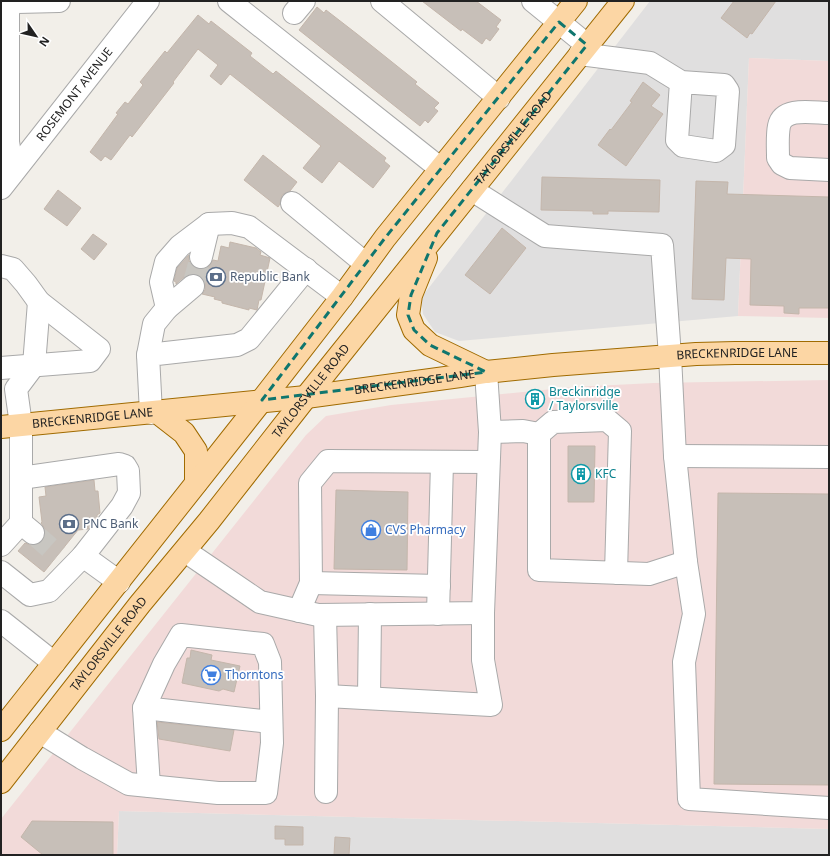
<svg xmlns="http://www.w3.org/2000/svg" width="830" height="856" font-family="'Noto Sans',sans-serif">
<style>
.residential{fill:#e0dfdf}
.commercial{fill:#f2dad9}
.building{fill:#c7bfb8;stroke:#c4b6ab}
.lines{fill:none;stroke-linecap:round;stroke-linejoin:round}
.minor-tunnel{stroke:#c8c6c1;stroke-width:22;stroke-dasharray:22 11;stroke-linecap:butt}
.minor-casing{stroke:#a9a9a9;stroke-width:24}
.major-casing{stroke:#a06b00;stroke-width:24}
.minor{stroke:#fff;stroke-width:22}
.major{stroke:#fcd6a4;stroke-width:22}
.marked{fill:none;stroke:#0f766e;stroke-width:3;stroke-dasharray:8 5;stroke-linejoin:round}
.labels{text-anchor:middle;stroke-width:3.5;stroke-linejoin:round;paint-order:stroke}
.street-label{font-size:12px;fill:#222;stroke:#fff}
.service-label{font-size:12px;fill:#4e5e75;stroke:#fff;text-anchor:start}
.culture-label{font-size:12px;fill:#0d838f;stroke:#fff;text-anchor:start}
.shop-label{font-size:12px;fill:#366cbe;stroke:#fff;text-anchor:start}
</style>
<rect width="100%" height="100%" fill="#f2efe9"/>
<path class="residential" d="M650,1h179v60l-80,-3 -11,258 -279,25 -24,-9 -12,-18 -2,-16z
M119,811l710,18v26h-712z"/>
<path class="commercial" d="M749,58l80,3v257l-91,-2z
M829,380v449l-710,-18 -2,44h-116v-36l305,-384 20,-19 65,-11 182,-18 81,-4z"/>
<path class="building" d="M422,1h54l25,19 -5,7 3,2 -9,12 -4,-3 -4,6 -20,-15 -1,2z
M734,1h42l-24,33 -2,-1 -3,5 -26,-20z
M317,7l7,6 2,-3 31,24 60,48 -2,2 24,19 -5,5 4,3 -10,12 -3,-3 -5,6 -121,-96z
M198,15l11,9 2,-3 41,32 -2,3 23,18 3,-3 110,87 -2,3 6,5 -17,22 -34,-27 -17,22 -19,-15 18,-22 -91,-72 -9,11 -11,-9 8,-11 -20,-16 -25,33 1,1 -42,54 -2,-2 -19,25 -6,-4 -4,5 -11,-9 28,-38 -2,-1 9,-11 3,2 15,-19 -3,-3 25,-31 2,2z
M643,82l17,13 -9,11 12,8 -37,52 -28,-21 12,-16 1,1 21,-28 -2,-1z
M263,155l34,27 -7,9 -8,4 -2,9 -2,3 -34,-27z
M542,177l118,3 -1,32 -51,-1v3h-15v-3l-52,-1z
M696,181l32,1 -1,12 102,3v111h-30v6l-15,-1v-7l-34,-1 1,-46 -25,-1 -2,42 -32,-1z
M58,190l23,18 -14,18 -23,-17z
M502,228l24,20 -36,46 -25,-19z
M93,234l14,10 -13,16 -13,-11z
M230,242l26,6 5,4 -1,3 10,3 -9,42h-2l-2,10 -8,-2v2l-27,-7v-2l-8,-2 1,-2 -13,-3 3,-4v-7l-3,-5 -5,-4h-6l-6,2 -9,8v-2l-2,-1 3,-13 12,-13v6l4,5 5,3h7l5,-4 3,-5 5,1 3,-15 8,2z
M568,446h27l-1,56h-26z
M94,480l1,11h3l2,22 -3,2v2l-9,12 -10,1 -34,42 -26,-21 7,-8 6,2h7l5,-4 2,-5v-7l-4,-6 1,-1 -3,-25 7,-1 -1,-9z
M336,490l72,2 -1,78 -73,-1z
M718,493l111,1v291l-115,-1z
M191,650l21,5 -1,5 29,6 -6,26 -11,-3 -4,2 -37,-8 5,-25h3z
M157,722l77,8 -4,21 -71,-12z
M32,821l81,1v33h-70l-22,-18z
M275,826l28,1v18h-18v-6h-10z
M335,837l15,1 -1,17h-15z"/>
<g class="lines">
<path class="minor-tunnel" d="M193,286l8,-29
M33,533l25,22"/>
<g class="minor-casing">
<g id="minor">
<path d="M229,1l212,168"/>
<path d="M382,1l117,97"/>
<path d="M533,1l54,44"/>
<path d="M294,13l10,-12"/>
<path d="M580,54l70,9 31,19 43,3 4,6 -4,54 -8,6 -33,-5 -6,-6 4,-58"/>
<path d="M829,113c-15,0 -46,-7 -50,13 -2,10 -1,21 -1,32l4,6 8,4 39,2"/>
<path d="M13,172l-5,-30v-131l3,-6 6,-3 42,-1"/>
<path id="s1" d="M1,188l147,-187"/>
<path d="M472,190l73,46 117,9 8,111 5,100 11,106 8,52 -10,48 5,137 140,9"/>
<path d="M292,203l74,61"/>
<path d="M201,257l8,-33"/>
<path d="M1,266l12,3 13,15 13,18 60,47 -9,12 -89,7"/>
<path d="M167,308l26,-22"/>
<path d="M148,355l6,-31 13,-16 -6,-26 5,-20 14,-16 29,-22 23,-1 17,4 93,70"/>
<path d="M151,413l-3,-58 89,-10 12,-6 57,-70"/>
<path d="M490,432l33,-1 16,3"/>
<path d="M675,456l154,1"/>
<path d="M33,533l-12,-10v-98l-5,-36 18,-24 5,-63"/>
<path d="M1,545l20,-22"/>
<path d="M185,551l75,51 58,13 165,-2 7,-181 -4,-60"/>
<path d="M83,556l36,26"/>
<path d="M1,572l29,23 19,-4 34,-35 39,-50 7,-13 -1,-22 -3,-5 -6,-2 -98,14"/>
<path d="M616,573l4,-142 -13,-11 -54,2 -14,12v136l110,4 37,-12"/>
<path d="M311,583l128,3"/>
<path d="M299,611l12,-28 -1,-100 18,-22 160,1"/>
<path d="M438,614l4,-152"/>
<path d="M325,615l2,81 -1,96"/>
<path d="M1,621l53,42"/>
<path d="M327,696l164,9 -8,-45v-47"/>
<path d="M369,698l1,-84"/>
<path d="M144,708l5,78"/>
<path d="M40,732l42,26 47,26 89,9h48l6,-50 -2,-81 -7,-18 -82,-9 -17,29 -20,44 127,14"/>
</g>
</g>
<g class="major-casing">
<g id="major">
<path d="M426,258l-15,37 -3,20 6,15 16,15 56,27"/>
<path d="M157,412l27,21 12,18v32"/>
<path id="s2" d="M1,427l305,-30 154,-21 26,-4 67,-7 143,-11 39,-1h94"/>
<path d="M1,730l261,-330 80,-103 43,-59 191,-237"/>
<path id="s3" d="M1,782l139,-178 69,-83 97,-124 317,-396"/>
</g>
</g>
<use href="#minor" class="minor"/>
<use href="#major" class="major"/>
</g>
<path class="marked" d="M559,22l28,23 -150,188 -26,62 -3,20 6,15 16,15 56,27 -224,28 123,-162z"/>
<defs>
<g id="bank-ring" transform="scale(1)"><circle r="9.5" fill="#fff" stroke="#5c6f8a" stroke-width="1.5"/><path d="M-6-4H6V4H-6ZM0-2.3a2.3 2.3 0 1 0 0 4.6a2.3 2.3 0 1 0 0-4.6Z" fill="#5c6f8a"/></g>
<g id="building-ring" transform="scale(1)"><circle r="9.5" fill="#fff" stroke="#0f9aa8" stroke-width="1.5"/><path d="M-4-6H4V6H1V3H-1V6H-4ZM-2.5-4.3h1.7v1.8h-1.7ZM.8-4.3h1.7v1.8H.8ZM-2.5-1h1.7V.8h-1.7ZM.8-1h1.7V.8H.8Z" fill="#0f9aa8"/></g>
<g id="shop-ring" transform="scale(1)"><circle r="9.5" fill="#fff" stroke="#3f7fe0" stroke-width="1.5"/><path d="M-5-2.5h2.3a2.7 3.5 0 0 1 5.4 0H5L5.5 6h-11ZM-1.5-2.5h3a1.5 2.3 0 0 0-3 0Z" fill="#3f7fe0"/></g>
<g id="supermarket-ring" transform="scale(1)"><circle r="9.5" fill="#fff" stroke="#3f7fe0" stroke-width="1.5"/><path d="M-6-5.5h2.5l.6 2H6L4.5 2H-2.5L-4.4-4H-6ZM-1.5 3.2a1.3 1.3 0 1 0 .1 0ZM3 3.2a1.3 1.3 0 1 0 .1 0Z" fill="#3f7fe0"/></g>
</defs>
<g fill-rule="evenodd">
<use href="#bank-ring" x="216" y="277"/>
<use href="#building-ring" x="535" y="399"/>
<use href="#building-ring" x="581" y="474"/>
<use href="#bank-ring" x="69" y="524"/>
<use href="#shop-ring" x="371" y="530"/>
<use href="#supermarket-ring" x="211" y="675"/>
</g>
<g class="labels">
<g class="street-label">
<text dy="4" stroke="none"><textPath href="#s1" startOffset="119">ROSEMONT AVENUE</textPath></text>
<text dy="4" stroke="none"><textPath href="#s3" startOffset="823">TAYLORSVILLE ROAD</textPath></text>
<text dy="4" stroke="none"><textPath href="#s2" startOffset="740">BRECKENRIDGE LANE</textPath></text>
<text dy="4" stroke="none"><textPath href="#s2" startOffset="416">BRECKENRIDGE LANE</textPath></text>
<text dy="4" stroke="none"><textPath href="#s3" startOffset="499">TAYLORSVILLE ROAD</textPath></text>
<text dy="4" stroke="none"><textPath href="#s2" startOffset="92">BRECKENRIDGE LANE</textPath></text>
<text dy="4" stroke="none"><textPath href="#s3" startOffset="175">TAYLORSVILLE ROAD</textPath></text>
</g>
<g class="service-label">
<text x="230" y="281">Republic Bank</text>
<text x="83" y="528">PNC Bank</text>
</g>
<g class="culture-label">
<text x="549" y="396">Breckinridge<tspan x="549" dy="14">/ Taylorsville</tspan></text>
<text x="595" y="478">KFC</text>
</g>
<g class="shop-label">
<text x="385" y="534">CVS Pharmacy</text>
<text x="225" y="679">Thorntons</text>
</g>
</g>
<rect width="830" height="856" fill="none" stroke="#222222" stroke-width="4"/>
<g transform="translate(36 36) rotate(124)" stroke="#ffffff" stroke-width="3" paint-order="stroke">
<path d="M0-3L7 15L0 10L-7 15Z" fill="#222222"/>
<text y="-6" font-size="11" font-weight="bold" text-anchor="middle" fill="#222222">N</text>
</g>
</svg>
